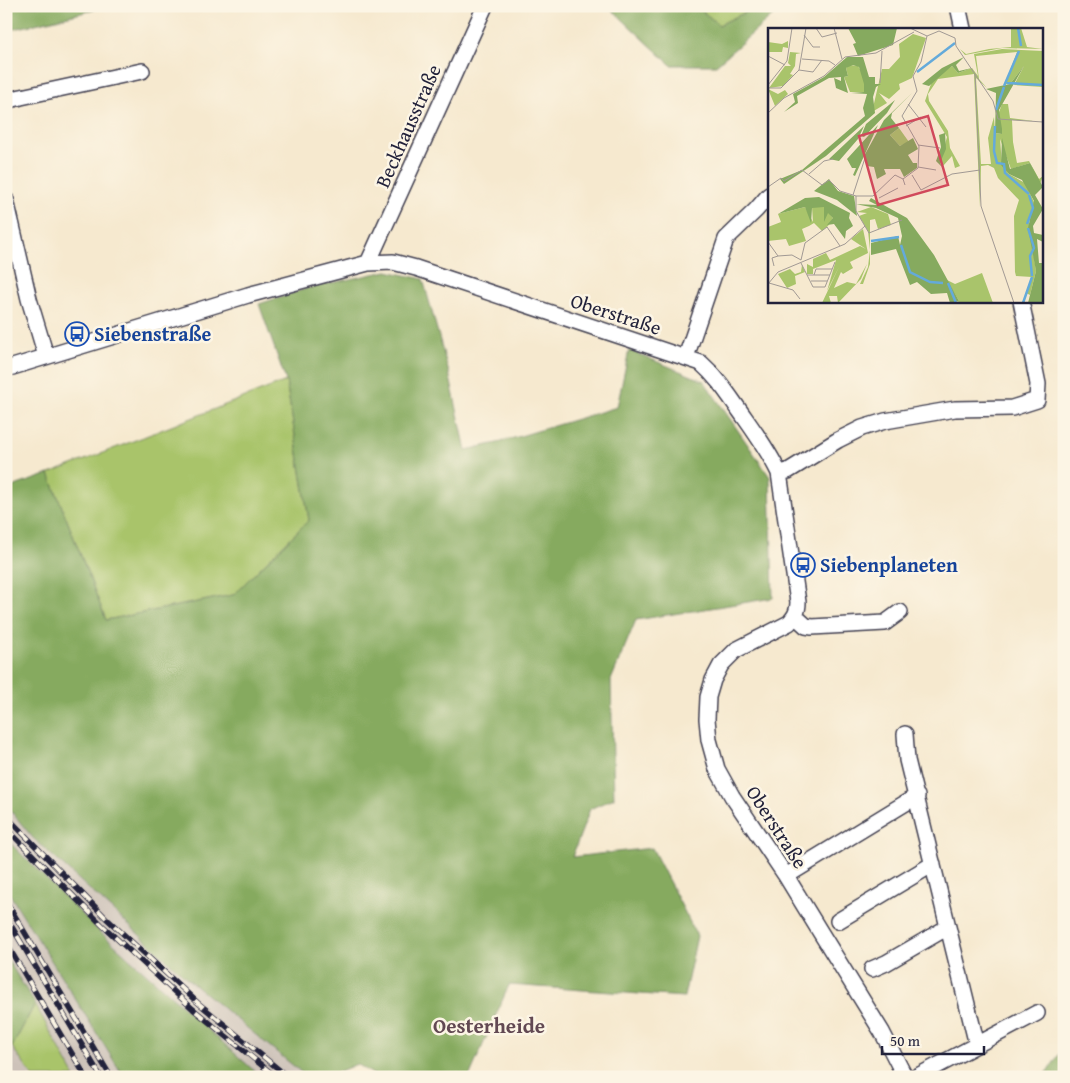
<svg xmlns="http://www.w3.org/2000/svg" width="1070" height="1083" font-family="'Gentium Book Plus',serif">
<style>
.industrial{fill:#cdc2b9}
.green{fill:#a9c46b;stroke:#667353}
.forest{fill:#86aa5f;stroke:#54664d}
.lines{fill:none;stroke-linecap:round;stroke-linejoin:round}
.street-casing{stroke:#424051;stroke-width:18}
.street{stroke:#fff;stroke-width:15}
.rail-casing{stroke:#22223b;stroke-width:5.5}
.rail{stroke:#fcf5e5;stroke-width:4;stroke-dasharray:11;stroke-linecap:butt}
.labels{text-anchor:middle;stroke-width:5;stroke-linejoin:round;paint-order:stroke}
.street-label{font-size:20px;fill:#22223b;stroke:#fcf5e5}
.transit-label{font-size:20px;font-weight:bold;fill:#164399;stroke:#fcf5e5;text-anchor:start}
.neighbourhood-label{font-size:21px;font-weight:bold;fill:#624953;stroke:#fcf5e5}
.inset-river{fill:none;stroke:#64aada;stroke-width:2.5}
.inset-road{fill:none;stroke:#a19994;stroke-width:1}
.view{fill:#d1495b;fill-opacity:0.15;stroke:#d1495b;stroke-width:2.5}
.inset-edge{fill:none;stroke:#22223b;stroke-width:2.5}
</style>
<rect width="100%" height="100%" fill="#fcf5e5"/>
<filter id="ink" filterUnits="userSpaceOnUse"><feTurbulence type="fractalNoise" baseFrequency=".02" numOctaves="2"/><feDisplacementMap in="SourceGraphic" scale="10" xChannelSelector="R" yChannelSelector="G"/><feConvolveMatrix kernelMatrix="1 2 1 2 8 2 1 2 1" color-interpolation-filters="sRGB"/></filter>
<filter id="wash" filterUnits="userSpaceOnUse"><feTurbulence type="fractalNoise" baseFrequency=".0096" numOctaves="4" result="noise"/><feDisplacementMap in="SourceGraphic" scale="20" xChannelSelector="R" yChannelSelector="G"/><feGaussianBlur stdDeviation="1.12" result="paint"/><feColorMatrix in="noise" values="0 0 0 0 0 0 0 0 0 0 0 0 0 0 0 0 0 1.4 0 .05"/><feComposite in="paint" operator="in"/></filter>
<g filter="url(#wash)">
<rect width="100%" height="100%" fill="#f6e9cf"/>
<path class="industrial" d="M6,805l27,33 156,142 118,97h-46l-162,-146 -93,-92z
M6,888l118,189h-49l-69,-120z
M6,1042l6,5 21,30h-16l-11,-11z"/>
<path class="green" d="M696,6h59l-3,3 -33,16z
M286,381l23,139 -76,75 -127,25 -57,-146z
M35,1004l40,73h-42l-21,-30z"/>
<path class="forest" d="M6,6h87l1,4 -88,21z
M608,6h88l23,19 33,-16 3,-3h29l-68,59h-45z
M387,271l36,8 26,94 17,77 31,-7 120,-36 12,-57 75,31 66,96 3,121 -137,22 -25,60 3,118 -24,11 -18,48 80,-9 45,88 -13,61 -175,-12 -40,92h-92l-20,-13 -31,13h-19l-118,-97 -156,-142 -27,-33v-316l43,-15 57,146 127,-25 76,-75 -23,-139 -27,-77 49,-16z
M6,839l93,92 162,146h-137l-118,-189z
M6,957l29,47 -23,43 -6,-5z
M1064,1047v30h-20z"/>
</g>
<g filter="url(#ink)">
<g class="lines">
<g class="street-casing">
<path id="street" d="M958,6l5,23
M6,101l15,-4 121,-26
M6,200l23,99 17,57
M368,263l117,-257
M686,357l40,-118 30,-29 13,-15
M6,369l242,-74 120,-32 25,-1 23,6 285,95c16,14 27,31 39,48 14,20 29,40 39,62l19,129c0,10 -3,14 -9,21l-53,27 -15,15 -8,15 -5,17 -1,22 2,21 8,29 15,27 54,80 33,54 63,102 23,45
M779,473l9,-2 50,-31 24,-12 23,-7 70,-12 57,-1 25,-8 1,-16 -17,-83
M795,616l11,10 6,1 73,-4 15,-11
M905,734l2,26 70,285
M786,876l131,-80
M838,921l95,-57
M872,969l14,-6 62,-36
M916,1077l121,-64"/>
</g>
<use href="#street" class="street"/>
<g class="rail-casing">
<path id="rail" d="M6,816l101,103 90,83 91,75
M6,828l96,97 91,84 83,68
M6,901l105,176
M6,917l95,160
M6,943l80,134"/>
</g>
<use href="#rail" class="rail"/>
</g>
</g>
<defs>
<g id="bus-ring" transform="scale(1.25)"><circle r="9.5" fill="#fcf5e5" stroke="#1a4fb4" stroke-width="1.5"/><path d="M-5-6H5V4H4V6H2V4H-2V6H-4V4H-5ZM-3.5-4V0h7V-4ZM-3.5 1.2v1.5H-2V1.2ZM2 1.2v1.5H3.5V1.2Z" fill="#1a4fb4"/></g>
</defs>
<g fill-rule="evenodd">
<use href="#bus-ring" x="77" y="334"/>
<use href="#bus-ring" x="803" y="565"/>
</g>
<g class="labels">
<g class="street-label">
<text transform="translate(408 126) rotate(-66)" y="7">Beckhausstraße</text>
<text transform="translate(616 314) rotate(18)" y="7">Oberstraße</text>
<text transform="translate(777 827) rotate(57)" y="7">Oberstraße</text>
</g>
<g class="transit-label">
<text x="94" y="341">Siebenstraße</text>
<text x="820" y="572">Siebenplaneten</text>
</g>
<g class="neighbourhood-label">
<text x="489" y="1033">Oesterheide</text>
</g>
</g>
<g transform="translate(768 28)">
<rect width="275" height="275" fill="#f6e9cf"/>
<path d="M243,0h10l6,19 16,2 -41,-1 -37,7 -5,-6 6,5 23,-5 22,-2zM145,6l13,4 -14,40 -13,6 1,5 -11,10 -10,-6 8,10 -15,9 10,-43h7l11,-12 -1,-13zM20,13v7l-5,-1 -1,5h-14v-10l14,2zM234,21l41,2v36l-29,-2 10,-19 -14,18h-5l12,-32 -41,4 3,23 8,9 -11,-10 5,86h10l-3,-26 6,-21 1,16 7,1 -4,-19 4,-11h6l2,14 24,3 -22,-1 1,22 4,21 12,-2 10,18 4,-3 -3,8 -10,-21 -19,6 -11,-30 2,26 7,9 16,9 10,21 -6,19 7,48 -6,24 -4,-2 6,-16 -16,-1 -1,-4 -1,-56 5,-16 -21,-22 -4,-10 -6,-3 -7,1 -1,41 -6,-133 -36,5 -10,15 1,7 19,30 2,17 10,18 -5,2 -3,-12 -9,10 -3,-3 7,-26 -22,-36 7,-20 20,-15 6,7 14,-5 6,8 -4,-22zM22,24l11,1 -5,1 -1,12 -5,8 3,1 -10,11 -14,2 16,-22h6l-3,-3zM82,37l8,1 7,11 -1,15h-14l-6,-15 4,-1 -2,-8zM0,61l10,5 7,-4 3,4 -13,12zM131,100l10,14 -9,4 -10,-11zM37,179l8,15 -1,-15h12l9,11 -5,8 -6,5 -8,-8 -5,3 -7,3 4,12 -17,5 -3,-7 -18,2v-14l13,-5 -3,-8zM103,179l17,7 3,11 -13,4 -3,-10 -5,1v44l-7,20h-3l8,-17 2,-17 -2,-19 -9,-15 8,-3 -10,-1zM95,201l5,24 -18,9 3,6 -10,6 -2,-2 -7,16 13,-6 9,2 11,-20 -6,15 -23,24 -1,-7h-8l2,7h-9l17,-36 -12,24 9,-31 -23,9v5h-6v-10l6,3v-8l13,-6 4,7 30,-14 6,3 -15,-10zM34,237l3,7 -10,4 1,8 -9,4 -9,-14 12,-5 5,5 6,-2zM214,245l11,30h-39l5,-2 -12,-21 8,4z" fill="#a9c46b"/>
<path d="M80,0h49l-4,17 -35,11 -5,-12 3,-1zM79,29h16l6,20h6v7h6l-5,3 -3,10 2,16 -49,43 -42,28 -4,-5 22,-9 63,-54 -2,-8 4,-14 -16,-1 13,-1v-8l-5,-17 -6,-2 -7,3 2,8 -4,1 4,16 -12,-5 -2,-10 7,3v-4l-12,1 -32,18 1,7 -14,9 11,-10 -2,-8 31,-17zM196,29l-8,8 3,6 13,-3 -14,5 -6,-7 -23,20 -7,-2 20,-16zM256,38l-25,44 3,19v5l-7,-1 1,-40 -10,-4 24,-5zM144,65l-20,20 -1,5 8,10 -9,7 10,11 13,-8 5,11 -10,6 5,8h4v5l-13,9 -4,-8h-16l2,5 -9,5 -3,-12 -7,-1 -3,-10 20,-36zM127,72l-8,13 -23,24 -3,-1 5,-12zM110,97l-23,51 -2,-1 3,-7h-4l-5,-9zM96,98l-6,13 -19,22 -10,-2zM177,105l1,16 -6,14 2,4 -6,-6 5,-14 -2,-12zM234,110l8,31 20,-6 13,24 -8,8 8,14 -10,17 1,7 9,2v7l-6,-3 2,24h4l-1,40h-14l8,-32 -8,-43 6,-27 -12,-21 -13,-6 -8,-9zM61,151l9,12 16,5 3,20 -20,-16 -23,-9zM51,169l33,17 -2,-1 -1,5 4,8 -7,5 -1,8 -11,-15 -7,1 6,-7 -5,-5 -4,9v-15l-12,1 -1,15 -6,-16 -27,7 27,-16zM103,170l36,20 27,37 25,46 -9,2 -3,-10 -16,1 -14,-12 -7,3 -14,-36 -25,6v-12l27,-7 2,9 2,-9 -4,-18 -22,-10 -21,-4 22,1 -8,-4z" fill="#86aa5f"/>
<path class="inset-river" d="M250,0l3,18M149,44l38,-29M239,55l36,2M236,58l15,-35M228,82l8,-23M227,98l-1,25 3,12 7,1 1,9 24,21M259,196l6,-16 -4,-13M260,200l6,20 -4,8 2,20M103,213l28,-4M133,217l9,27 20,10 13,1M180,255l8,20M255,275l9,-26"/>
<path class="inset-road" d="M48,0l6,9 15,-4M66,0l8,31M142,0l17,8M36,7l9,12h7M159,8l12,-5 16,7 1,8 37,55 5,18 45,3M0,28l17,9M34,31l27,2 6,4M31,42l14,2 9,-12M207,46l6,132 33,97M112,55l2,-32M0,57l19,-24 5,-33M0,60h13l18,-18 7,-42M140,76l18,23M0,85l16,-15 40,-22 21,-19 31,-4 38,-21M138,98l15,-9M150,117l22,3M150,139l18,3M41,146l15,-13 9,-2M144,147l9,15 31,-16 28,-4M135,151l15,-11 1,-22 -17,-30 15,-25 -4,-15 8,-14 6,-26M0,159l13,-9 3,3 18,-11 20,15 7,-5 11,11 16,5h17l22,-21 8,4 2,6M85,167l12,-37M88,168v15l13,22 33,-13M111,170l19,-10M0,214l10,14M33,232l4,-17 22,-16 13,19M33,235l12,24h12l10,-25M6,238l-2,-8 6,-2 14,-1 9,5M39,247h23M46,247l2,-6h16M43,253h16M1,255l24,7 7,9M0,256l10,-12 67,-28 20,-18"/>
<path class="view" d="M160,88l20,69 -70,20 -19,-69z"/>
<rect width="275" height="275" class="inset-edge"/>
</g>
<rect width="1070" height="1083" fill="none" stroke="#fcf5e5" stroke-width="25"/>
<path d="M882 1046v8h102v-8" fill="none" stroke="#22223b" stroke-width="2.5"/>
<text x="890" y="1046" font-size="15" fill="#22223b" stroke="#fcf5e5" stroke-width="4" paint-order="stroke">50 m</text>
</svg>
